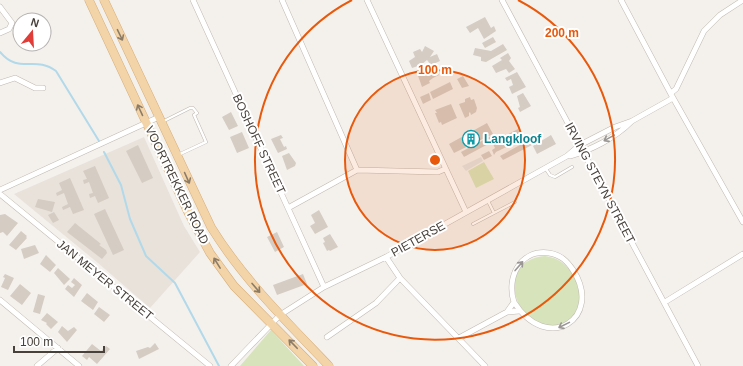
<svg xmlns="http://www.w3.org/2000/svg" width="743" height="366" font-family="Helvetica,sans-serif">
<style>
.residential{fill:#e8e2db}
.green{fill:#d6e3bb}
.parking{fill:#e4e2e0}
.lines{fill:none;stroke-linecap:round;stroke-linejoin:round}
.stream{stroke:#b2d9e9;stroke-width:2}
.building{fill:#d5ccc3}
.lane-casing{stroke:#bfb8b0;stroke-width:3.5}
.street-casing{stroke:#bfb8b0;stroke-width:6}
.primary-casing{stroke:#d6ae79;stroke-width:9}
.lane{stroke:#fff;stroke-width:2.5}
.street{stroke:#fff;stroke-width:5}
.primary{stroke:#f3d4a8;stroke-width:8}
.oneway{stroke:#8c7c67}
.oneway2{stroke:#9a9693}
.ring{fill:none;stroke:#e8590c;stroke-width:2}
.labels{text-anchor:middle;stroke-width:4;stroke-linejoin:round;paint-order:stroke}
.culture-label{font-size:12px;font-weight:bold;fill:#0d838f;stroke:#fff;text-anchor:start}
.street-label{font-size:12px;fill:#48413b;stroke:#fff}
.centre{fill:#e8590c;stroke:#fff;stroke-width:2}
.ring-label{font-size:12px;text-anchor:middle;font-weight:bold;fill:#e8590c;stroke:#fff;stroke-width:4;stroke-linejoin:round;paint-order:stroke}
</style>
<rect width="100%" height="100%" fill="#f4f1ed"/>
<path class="residential" d="M144,137l40,89 16,26 -50,56 -52,-45 -84,-69z"/>
<path class="green" d="M484,162l10,17 -18,9 -8,-17z
M545,256c38,4 51,67 8,70 -38,3 -60,-65 -8,-70z
M271,330l33,36h-64z"/>
<path class="parking" d="M481,157l2,4 -17,10 -4,-5z"/>
<g class="lines">
<path class="stream" d="M0,52c19,23 35,3 56,19l43,70
M104,152l17,33 9,34 16,37 29,27 44,83"/>
</g>
<path class="building" d="M485,17l6,11 3,-2 2,5 -12,8 -6,-11 -8,5 -4,-6z
M493,37l3,5 -11,6 -3,-5z
M503,44l4,6 -21,12 -5,-1v-4l-8,-2 2,-7 16,3z
M425,46l9,5 -4,6 7,-3 3,7 -9,4 -4,-5 -6,5 -9,3 -3,-7 6,-4 -2,-5 7,-3 2,3z
M508,53l3,5 -2,3 6,8 -6,4 -3,-4 -10,4 -4,-7 10,-6 -2,-2z
M436,69l3,6 -6,3 -4,3 1,2 -8,4 -5,-14 5,-2 1,3z
M517,72l9,15 -14,7 -3,-7 4,-2 -2,-6 -4,2 -2,-3z
M463,76l6,10 -7,2 -5,-9z
M450,82l3,7 -20,10 -3,-7z
M429,93l2,7 -8,4 -3,-7z
M523,93l8,13 -11,6 -2,-4 2,-1 -3,-11z
M470,97l1,3 3,-1 3,9 -1,4 -5,3 -1,-3 -1,1v3l-4,2 -6,-14 6,-2v-3z
M451,104l6,14 -15,7 -1,-3 -2,1 -4,-10h2l-2,-3z
M231,112l7,14 -9,4 -7,-13z
M487,123l6,11 -39,19 -5,-9z
M518,129l5,10 -27,13 -2,3 -2,-5 3,-2 -3,-6 -28,15 -3,-5 30,-16 2,6z
M242,132l7,16 -12,5 -7,-16z
M281,135l2,3 -3,1 4,8 2,-1 1,3 -9,4 -7,-14z
M551,135l5,9 -19,10 -4,-8z
M529,140l3,5 -29,15 -3,-4z
M138,145l15,33 -11,5 -16,-32z
M489,151l3,5 -8,4 -3,-5z
M289,153l7,10 -1,3 -8,4 -5,-14z
M95,166l14,32 -11,5 -3,-7 -5,2 -1,-4 4,-1 -4,-11 -5,2 -1,-4 4,-1 -4,-8z
M70,178l14,32 -11,4 -3,-7 -7,3 -1,-3 6,-3 -4,-11 -7,3 -1,-3 6,-3 -3,-7z
M38,199l17,3 -3,10 -17,-5z
M105,209l19,41 -11,5 -19,-41z
M319,210l9,17 -13,7 -5,-8 5,-3 -4,-8z
M54,212l5,8 -6,3 -5,-8z
M5,214l13,9 -11,13 -4,-4 -3,1v-18z
M75,223l26,21 -2,1 7,5 1,3 -5,6 -35,-27z
M21,231l6,5 -1,1 1,1 -11,12 -7,-5z
M277,232l7,15 -9,5 -8,-15z
M330,234l8,13 -8,4 -1,-1 -2,1 -4,-8 2,-1 -2,-4z
M35,245l4,8 -15,6 -3,-10z
M46,255l10,10 -6,7 -10,-8z
M58,268l12,11 -6,6 -10,-12z
M5,274l9,4 -6,12 -7,-3 4,-9 -2,-1z
M303,274l4,10 -30,11 -4,-10z
M74,278l8,7 -8,12 -9,-8 3,-4 4,3 3,-3 -4,-3z
M20,284l11,9 -9,12 -12,-9z
M87,293l11,9 -5,8 -12,-9z
M38,294l7,2 -5,18 -7,-2z
M99,307l11,8 -6,7 -10,-8z
M47,313l11,9 -7,7 -5,-5 1,-1 -6,-3z
M62,326l6,5 6,-4 3,3 -10,12 -9,-10z
M155,343l4,6 -20,10 -3,-8 12,-4 2,1z
M92,344l9,7 5,-5 4,3 -13,15 -8,-7 -2,3 -5,-4z"/>
<g class="lines">
<g class="lane-casing">
<path id="lane" d="M162,122l28,-14h3l4,5 -3,2 12,27 -28,13
M546,169l4,6 5,2 17,-10
M488,201l6,12
M473,224l42,-22"/>
</g>
<g class="street-casing">
<path id="street" d="M193,0l131,287
M282,0l75,170
M367,0l99,212
M502,0l196,366
M621,0l51,96 71,126
M0,7l12,16 -3,6 -9,4
M0,83l15,-5 20,10h8
M671,93l5,-4 28,-58 16,-16 23,-15
M570,156c21,-6 45,-18 61,-34
M0,190l159,-73
M0,194l210,172
M288,208l69,-38 81,2 7,-3
M386,257l14,21 85,88
M0,300l79,66
M665,302l78,-48
M507,312l7,-10c-8,-24 6,-53 35,-49 12,2 18,8 24,17 31,48 -26,85 -59,32
M327,337l49,-34 24,-25
M459,338l48,-26 12,-1
M37,366l21,-18
M231,366l49,-51 44,-28 62,-30 181,-101 13,-11 35,-18 17,-6 41,-23"/>
</g>
<g class="primary-casing">
<path id="primary" d="M89,0l99,212 22,41 24,33 79,80
M104,0l107,227c32,52 76,95 118,139"/>
</g>
<use href="#lane" class="lane"/>
<use href="#street" class="street"/>
<use href="#primary" class="primary"/>
</g>
<defs><path id="oneway-shaft" d="M-6 0H5M1.5-3L5.5 0L1.5 3" fill="none" stroke-width="1.6" stroke-linecap="round" stroke-linejoin="round"/></defs>
<g class="oneway">
<use href="#oneway-shaft" transform="translate(120 35) rotate(64)"/>
<use href="#oneway-shaft" transform="translate(140 110) rotate(-115)"/>
<use href="#oneway-shaft" transform="translate(187 178) rotate(66)"/>
<use href="#oneway-shaft" transform="translate(217 263) rotate(-122)"/>
<use href="#oneway-shaft" transform="translate(256 288) rotate(49)"/>
<use href="#oneway-shaft" transform="translate(293 344) rotate(-134)"/>
</g>
<g class="oneway2">
<use href="#oneway-shaft" transform="translate(609 138) rotate(151)"/>
<use href="#oneway-shaft" transform="translate(519 266) rotate(-49)"/>
<use href="#oneway-shaft" transform="translate(564 325) rotate(154)"/>
</g>
<circle cx="435" cy="160" r="90" fill="#e8590c" fill-opacity=".12"/>
<g class="ring">
<circle cx="435" cy="160" r="90"/>
<path d="M518 0A180 180 0 1 1 352 0"/>
</g>
<defs>
<g id="building-ring" transform="scale(0.9)"><circle r="9.5" fill="#fff" stroke="#0f9aa8" stroke-width="1.5"/><path d="M-4-6H4V6H1V3H-1V6H-4ZM-2.5-4.3h1.7v1.8h-1.7ZM.8-4.3h1.7v1.8H.8ZM-2.5-1h1.7V.8h-1.7ZM.8-1h1.7V.8H.8Z" fill="#0f9aa8"/></g>
</defs>
<g fill-rule="evenodd">
<use href="#building-ring" x="471" y="139"/>
</g>
<g class="labels">
<g class="culture-label">
<text x="484" y="143">Langkloof</text>
</g>
<g class="street-label">
<text transform="translate(259 144) rotate(65)" y="4">BOSHOFF STREET</text>
<text transform="translate(600 183) rotate(62)" y="4">IRVING STEYN STREET</text>
<text transform="translate(177 185) rotate(64)" y="4">VOORTREKKER ROAD</text>
<text transform="translate(418 239) rotate(-29)" y="4">PIETERSE</text>
<text transform="translate(105 280) rotate(39)" y="4">JAN MEYER STREET</text>
</g>
</g>
<circle cx="435" cy="160" r="6" class="centre"/>
<g class="ring-label">
<text x="562" y="37">200 m</text>
<text x="435" y="74">100 m</text>
</g>
<g transform="translate(32 32) rotate(18)"><circle r="19" fill="#ffffff" stroke="#b6b3b1"/>
<path d="M0-3L7 15L0 10L-7 15Z" fill="#e03c38"/>
<text y="-6" font-size="11" font-weight="bold" text-anchor="middle" fill="#48413b">N</text>
</g>
<path d="M14 346v6h90v-6" fill="none" stroke="#48413b" stroke-width="2"/>
<text x="20" y="346" font-size="12" fill="#48413b" stroke="#ffffff" stroke-width="3" paint-order="stroke">100 m</text>
</svg>
